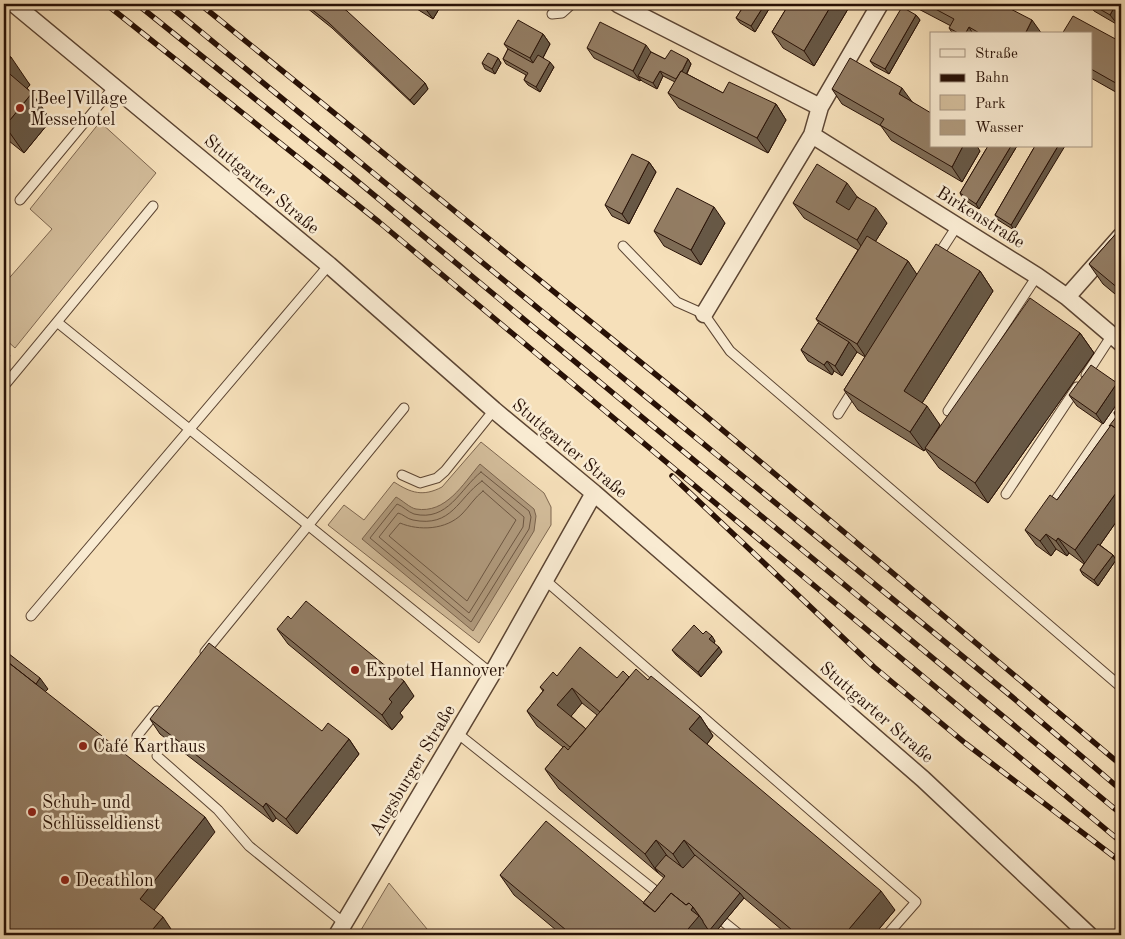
<svg xmlns="http://www.w3.org/2000/svg" width="1125" height="939" font-family="'Old Standard TT',serif">
<style>
.green{fill:#d3bd9b;stroke:#7e6750}
.water{fill:#b09a7d;stroke:#7a634d}
.lines{fill:none;stroke-linecap:round;stroke-linejoin:round}
.shore{stroke:#6c5642;stroke-width:1}
.lane-casing{stroke:#5c4533;stroke-width:11}
.street-casing{stroke:#5c4533;stroke-width:19}
.lane{stroke:#f9ebd2;stroke-width:9}
.street{stroke:#f9ebd2;stroke-width:16}
.rail-casing{stroke:#281106;stroke-width:5.5}
.rail{stroke:#f9ebd2;stroke-width:4;stroke-dasharray:11;stroke-linecap:butt}
.wall{fill:#7e6c56;stroke:#281106;fill-rule:evenodd}
.shaded-wall{fill:#675846;stroke:#281106}
.building{fill:#937d64;stroke:#281106}
.poi-dot{fill:#8f2418;stroke:#f9ebd2;stroke-width:2}
.labels{text-anchor:middle;stroke-width:5;stroke-linejoin:round;paint-order:stroke}
.poi-label{font-size:18px;fill:#281106;stroke:#f9ebd2;text-anchor:start}
.street-label{font-size:18px;fill:#281106;stroke:#f9ebd2}
</style>
<rect width="100%" height="100%" fill="#f6e0ba"/>
<filter id="stains"><feTurbulence type="fractalNoise" baseFrequency=".004" numOctaves="4"/><feColorMatrix values="0 0 0 0 .2 0 0 0 0 .09 0 0 0 0 .02 0 0 0 .5 -.17"/></filter>
<radialGradient id="worn" r=".72"><stop offset=".6" stop-color="#630" stop-opacity="0"/><stop offset="1" stop-color="#630" stop-opacity=".3"/></radialGradient>
<path class="green" d="M100,122l56,51 -141,175 -11,-10v-54l48,-55 -22,-20z
M481,442l63,51 7,14v18l-72,118 -151,-118 16,-20 20,15 30,-38c17,11 29,15 48,5z
M389,883l43,52h-74z"/>
<path class="water" d="M480,464l54,45 2,7 -2,15 -61,100 -111,-92 34,-42c6,3 14,11 20,12 30,5 47,-25 64,-45z"/>
<g class="lines">
<path class="shore" d="M481,472l48,39 2,6 -2,12 -58,93 -101,-84 27,-34c6,2 11,8 17,10 34,8 46,-25 67,-42z
M482,481l42,36 -1,10 -54,86 -90,-76 19,-24c5,1 9,6 15,7 39,8 45,-22 69,-39z
M483,491l33,29 -49,81 -78,-65 11,-13c19,8 46,7 62,-9 7,-7 13,-17 21,-23z"/>
<g class="lane-casing">
<path id="lane" d="M552,14l10,-1 10,-9
M20,200l93,-112
M623,246l54,56 27,12 26,37 391,336
M937,257l20,-31
M57,322l435,352
M1086,375l26,-40
M4,386l149,-180
M948,411l89,-135
M838,414l17,-27
M402,475l18,8 17,-5 8,-7 49,-61
M1006,494l71,-107
M1050,508l71,-103
M545,580l371,322 -29,33
M31,616l298,-351
M205,652l199,-244
M457,733l205,163
M137,736l20,-25
M157,756l61,54 31,36 95,77
M715,915l25,20"/>
</g>
<g class="street-casing">
<path id="street" d="M14,4l315,261 165,145 100,83 329,286 166,156
M618,4l202,103
M812,135l225,141 30,21 54,46
M1067,297l54,-61
M704,314l108,-179 8,-28 60,-103
M337,935l155,-261 102,-181"/>
</g>
<use href="#lane" class="lane"/>
<use href="#street" class="street"/>
<g class="rail-casing">
<path id="rail" d="M106,4l273,218 742,620
M137,4l214,172 770,638
M167,4l844,692 110,94
M200,4l481,391 440,370
M672,476l202,191 91,76 156,119"/>
</g>
<use href="#rail" class="rail"/>
</g>
<path class="wall" d="M302,4h36l87,79 3,6 -14,16 -82,-77z
M409,4h33l-9,15z
M745,4h27l-17,28 -15,-9 -4,-5z
M789,4h62l-37,62 -31,-18 -11,-16z
M909,4h92l41,30h-89l-4,-6 2,-2z
M1088,4h33l-3,21 -24,-14z
M916,15l4,5 -31,54 -15,-8 -4,-5z
M543,34l7,10 -7,14 11,9 -14,25 -12,-7 -4,-5 2,-5 -20,-11 -3,-5 5,-10 -4,-5z
M1091,34l30,8v53l-30,-17z
M587,48l64,4 14,7h23l3,5 -4,10 36,19 53,11 10,16 -18,33 -89,-45 -11,-15 7,-11 -12,-6 -6,13 -15,-8 -1,-1 -1,1 -46,-23z
M4,52l26,33 -3,3 24,32 -27,33 -20,-16z
M498,58l3,5 -6,11 -10,-5 -3,-6z
M832,89l80,13 68,49 -18,31 -71,-42 -10,-14 -39,-22z
M988,146h29l-38,63 -16,-10 -3,-6z
M1035,146l-21,84 -16,-10 -3,-5z
M649,162l7,10 -27,52 -17,-8 -7,-11z
M858,197l29,26 -12,19 33,19 9,14 63,-4 13,20 -71,112 18,22 -9,15 149,-107 14,20 -106,150 -49,-35 -14,-19 -1,2 -66,-41 -14,-20 21,-33 -8,-5 -15,24 -8,-5 -2,4 -24,-14 -7,-11 18,-27 -3,-4 42,-69 -54,-32 -11,-15z
M725,223l-24,42 -37,-19 -10,-15z
M1121,228v71l-18,-15 -14,-20z
M4,347l6,9 -6,7z
M1121,389v9l-18,26 -26,-18 -8,-11z
M1121,402v113l-21,30 13,10 3,5 -18,26 -15,-11 -3,-5 4,-6 -15,-11 -2,3 -11,-7 -5,7 -15,-11 -11,-15 32,-30 53,-73 6,-10 -2,-4z
M277,629l137,67 -14,17 3,4 -11,13 -104,-86z
M715,641l-1,2 8,9 -21,25 -25,-22 -4,-5z
M557,676l60,2 12,-1 19,3 52,36 13,20 -6,8 188,166 -21,25h-86l-44,-37 -31,37h-151l-48,-40 -14,-20 143,28 21,-25 -105,-89 -14,-20 18,-22 -26,-21 -10,-15 16,-20 -3,-4zM582,703l15,12 -11,14 -15,-13z
M150,719l172,12 27,8 10,15 -62,80 -21,-16 -3,4 -113,-88z"/>
<path class="shaded-wall" d="M422,4h20l-9,15z
M765,4h7l-17,28 -4,-6z
M832,4h19l-37,62 -10,-15z
M1116,4h5v14l-3,7 -8,-10z
M916,15l4,5 -31,54 -4,-5z
M1032,20l10,14h-17z
M969,27l4,7h-8z
M543,34l7,10 -13,25 -7,-11z
M646,45l7,10 -15,21 3,4 -1,1 -7,-10z
M11,57l19,28 -9,10 -17,-25v-4z
M498,58l3,5 -6,11 -3,-5z
M688,59l3,5 -10,21 -3,-5z
M550,62l4,5 -14,25 -4,-5z
M660,71l3,5 -6,13 -4,-6z
M425,83l3,6 -14,16 -4,-5z
M902,88l11,15 -14,-9z
M32,93l19,27 -27,33 -19,-27z
M776,104l10,16 -18,33 -11,-15z
M963,146h14l3,5 -18,31 -10,-15z
M1011,146h6l-38,63 -3,-5z
M1058,146h7l-51,84 -3,-5z
M649,162l7,10 -27,52 -7,-10z
M847,183l11,15 -12,19 -10,-15z
M714,207l11,16 -24,42 -10,-15z
M876,208l11,15 -20,32 -10,-15z
M908,261l10,15 -51,83 -10,-15z
M980,271l13,20 -76,120 -13,-20z
M1080,333l14,20 -106,150 -13,-20z
M849,342l8,10 -15,24 -7,-10z
M827,361l7,10 -2,4 -8,-10z
M1117,383l4,6v9l-18,26 -7,-10z
M927,406l13,19 -16,26 -14,-19z
M1121,486v29l-35,50 -11,-15z
M1046,534l10,15 -5,7 -11,-15z
M1058,538l11,15 -2,3 -11,-15z
M1113,555l3,5 -18,26 -4,-6z
M712,636l3,5 -2,3 -4,-5z
M719,647l3,5 -21,25 -3,-5z
M40,678l8,11 -6,6 -7,-10z
M404,681l10,15 -14,17 3,4 -11,13 -10,-15 7,-16z
M572,688l10,15 -14,17 -11,-15z
M700,716l13,20 -10,13 -14,-20z
M349,739l10,15 -62,80 -11,-15z
M266,803l10,15 -3,4 -10,-15z
M205,817l10,15 -64,82 -11,-15z
M656,840l14,20 -15,8 3,5 -13,-19z
M684,840l14,20 -12,14 -13,-20z
M881,891l14,19 -21,25h-30z
M740,893l4,5 -31,37h-30l8,-25 2,-3 14,19z
M163,917l10,15 -3,3h-22z"/>
<path class="building" d="M305,4h33l9,7 78,72 -15,17 -81,-77z
M745,4h20l-14,22 -15,-8z
M789,4h43l-28,47 -32,-19z
M926,4h75l31,16 -7,14h-44l-12,-7 -4,7h-5l-11,-6 5,-9z
M1091,4h25l-6,11z
M902,7l14,8 -31,54 -15,-8z
M1073,16l48,26v44l-30,-17v-35h-29z
M518,20l25,14 -13,24 -26,-14z
M600,22l46,23 -13,26 -46,-23z
M508,49l25,14 5,-8 12,7 -14,25 -12,-7 4,-7 -25,-14z
M671,50l17,9 -6,12h-1l-5,8 -16,-8 -7,12 -15,-7 13,-24 14,7z
M4,52l7,5 -7,9z
M488,53l10,5 -6,11 -10,-6z
M850,58l52,30 -3,6 32,19v33h32l-11,21 -72,-42 4,-6 -52,-30z
M4,69l28,24 -27,33 -1,-1z
M681,71l42,22 6,-11 47,22 -19,34 -89,-45z
M988,146h23l-35,58 -16,-11z
M1035,146h23l-47,79 -16,-10z
M632,154l17,8 -27,52 -17,-9z
M817,164l30,19 -11,19 13,8 8,-13 19,11 -19,32 -64,-37z
M677,188l37,19 -23,43 -37,-19z
M1121,228v58l-2,3 -30,-25z
M867,236l41,25 -51,83 -41,-25z
M936,244l44,27 -76,120 23,15 -17,26 -66,-42z
M1030,298l50,35 -105,150 -50,-35z
M818,323l31,19 -14,24 -8,-5 -3,4 -23,-15z
M1091,365l26,18 -21,31 -27,-19z
M1121,402v30l-10,-7 -1,1h-1l8,-10 -3,-3z
M1111,425l10,7v54l-46,64 -17,-12 -2,3 -10,-7 -6,7 -15,-11 25,-35 7,5z
M1098,544l15,11 -19,25 -14,-10z
M306,601l98,80 -15,18 3,3 -10,13 -105,-86 11,-13 3,3z
M694,625l9,9 3,-3 6,5 -3,3 10,8 -21,25 -26,-22z
M209,643l113,88 6,-8 21,16 -63,80 -20,-16 -3,4 -113,-88z
M580,647l37,31 6,-7 6,6 -29,35 -28,-24 -15,17 29,24 -16,18 -43,-36 17,-21 -4,-3 13,-15 4,4z
M4,650l36,28 -4,6 -32,-25z
M4,659l201,158 -65,82 23,18 -15,18h-144z
M636,669l12,11 3,-4 49,40 -11,13 192,162 -37,44h-46l-114,-95 -11,14 -17,-14 -11,14 -100,-85 19,-23 4,4z
M546,821l109,91 16,-19 15,12 3,-2 4,4 -2,3 8,6 -16,19h-27l-1,-1v1h-83l-72,-60z
M666,855l17,13 12,-13 45,38 -31,38 -6,-9v-1l-10,-14 -4,-4 -3,2 -15,-12 -16,19 -12,-9 22,-27 -10,-8z"/>
<g class="poi-dot">
<circle cx="20" cy="108" r="5"/>
<circle cx="355" cy="670" r="5"/>
<circle cx="83" cy="746" r="5"/>
<circle cx="32" cy="812" r="5"/>
<circle cx="65" cy="880" r="5"/>
</g>
<g class="labels">
<g class="poi-label">
<text x="30" y="104">[Bee]Village<tspan x="30" dy="21">Messehotel</tspan></text>
<text x="365" y="676">Expotel Hannover</text>
<text x="93" y="752">Café Karthaus</text>
<text x="42" y="808">Schuh- und<tspan x="42" dy="21">Schlüsseldienst</tspan></text>
<text x="75" y="886">Decathlon</text>
</g>
<g class="street-label">
<text transform="translate(262 184) rotate(40)" y="6">Stuttgarter Straße</text>
<text transform="translate(981 217) rotate(32)" y="6">Birkenstraße</text>
<text transform="translate(570 448) rotate(40)" y="6">Stuttgarter Straße</text>
<text transform="translate(877 712) rotate(41)" y="6">Stuttgarter Straße</text>
<text transform="translate(412 770) rotate(-59)" y="6">Augsburger Straße</text>
</g>
</g>
<rect width="1125" height="939" fill="none" stroke="#f6e0ba" stroke-width="20"/>
<rect x="5" y="5" width="1115" height="929" fill="none" stroke="#281106" stroke-width="2.5"/>
<rect x="10" y="10" width="1105" height="919" fill="none" stroke="#281106"/>
<rect x="930" y="32" width="162" height="115" fill="#f9ebd2" stroke="#a59480"/>
<rect x="940" y="49" width="25" height="8" fill="#f9ebd2" stroke="#a59480"/>
<text x="975" y="58" font-size="15" fill="#281106">Straße</text>
<rect x="940" y="74" width="25" height="8" fill="#281106" stroke="#a59480"/>
<text x="975" y="82" font-size="15" fill="#281106">Bahn</text>
<rect x="940" y="95" width="25" height="15" fill="#d3bd9b" stroke="#a59480"/>
<text x="975" y="108" font-size="15" fill="#281106">Park</text>
<rect x="940" y="120" width="25" height="15" fill="#b09a7d" stroke="#a59480"/>
<text x="975" y="132" font-size="15" fill="#281106">Wasser</text>
<rect width="100%" height="100%" filter="url(#stains)"/>
<rect width="100%" height="100%" fill="url(#worn)"/>
</svg>
